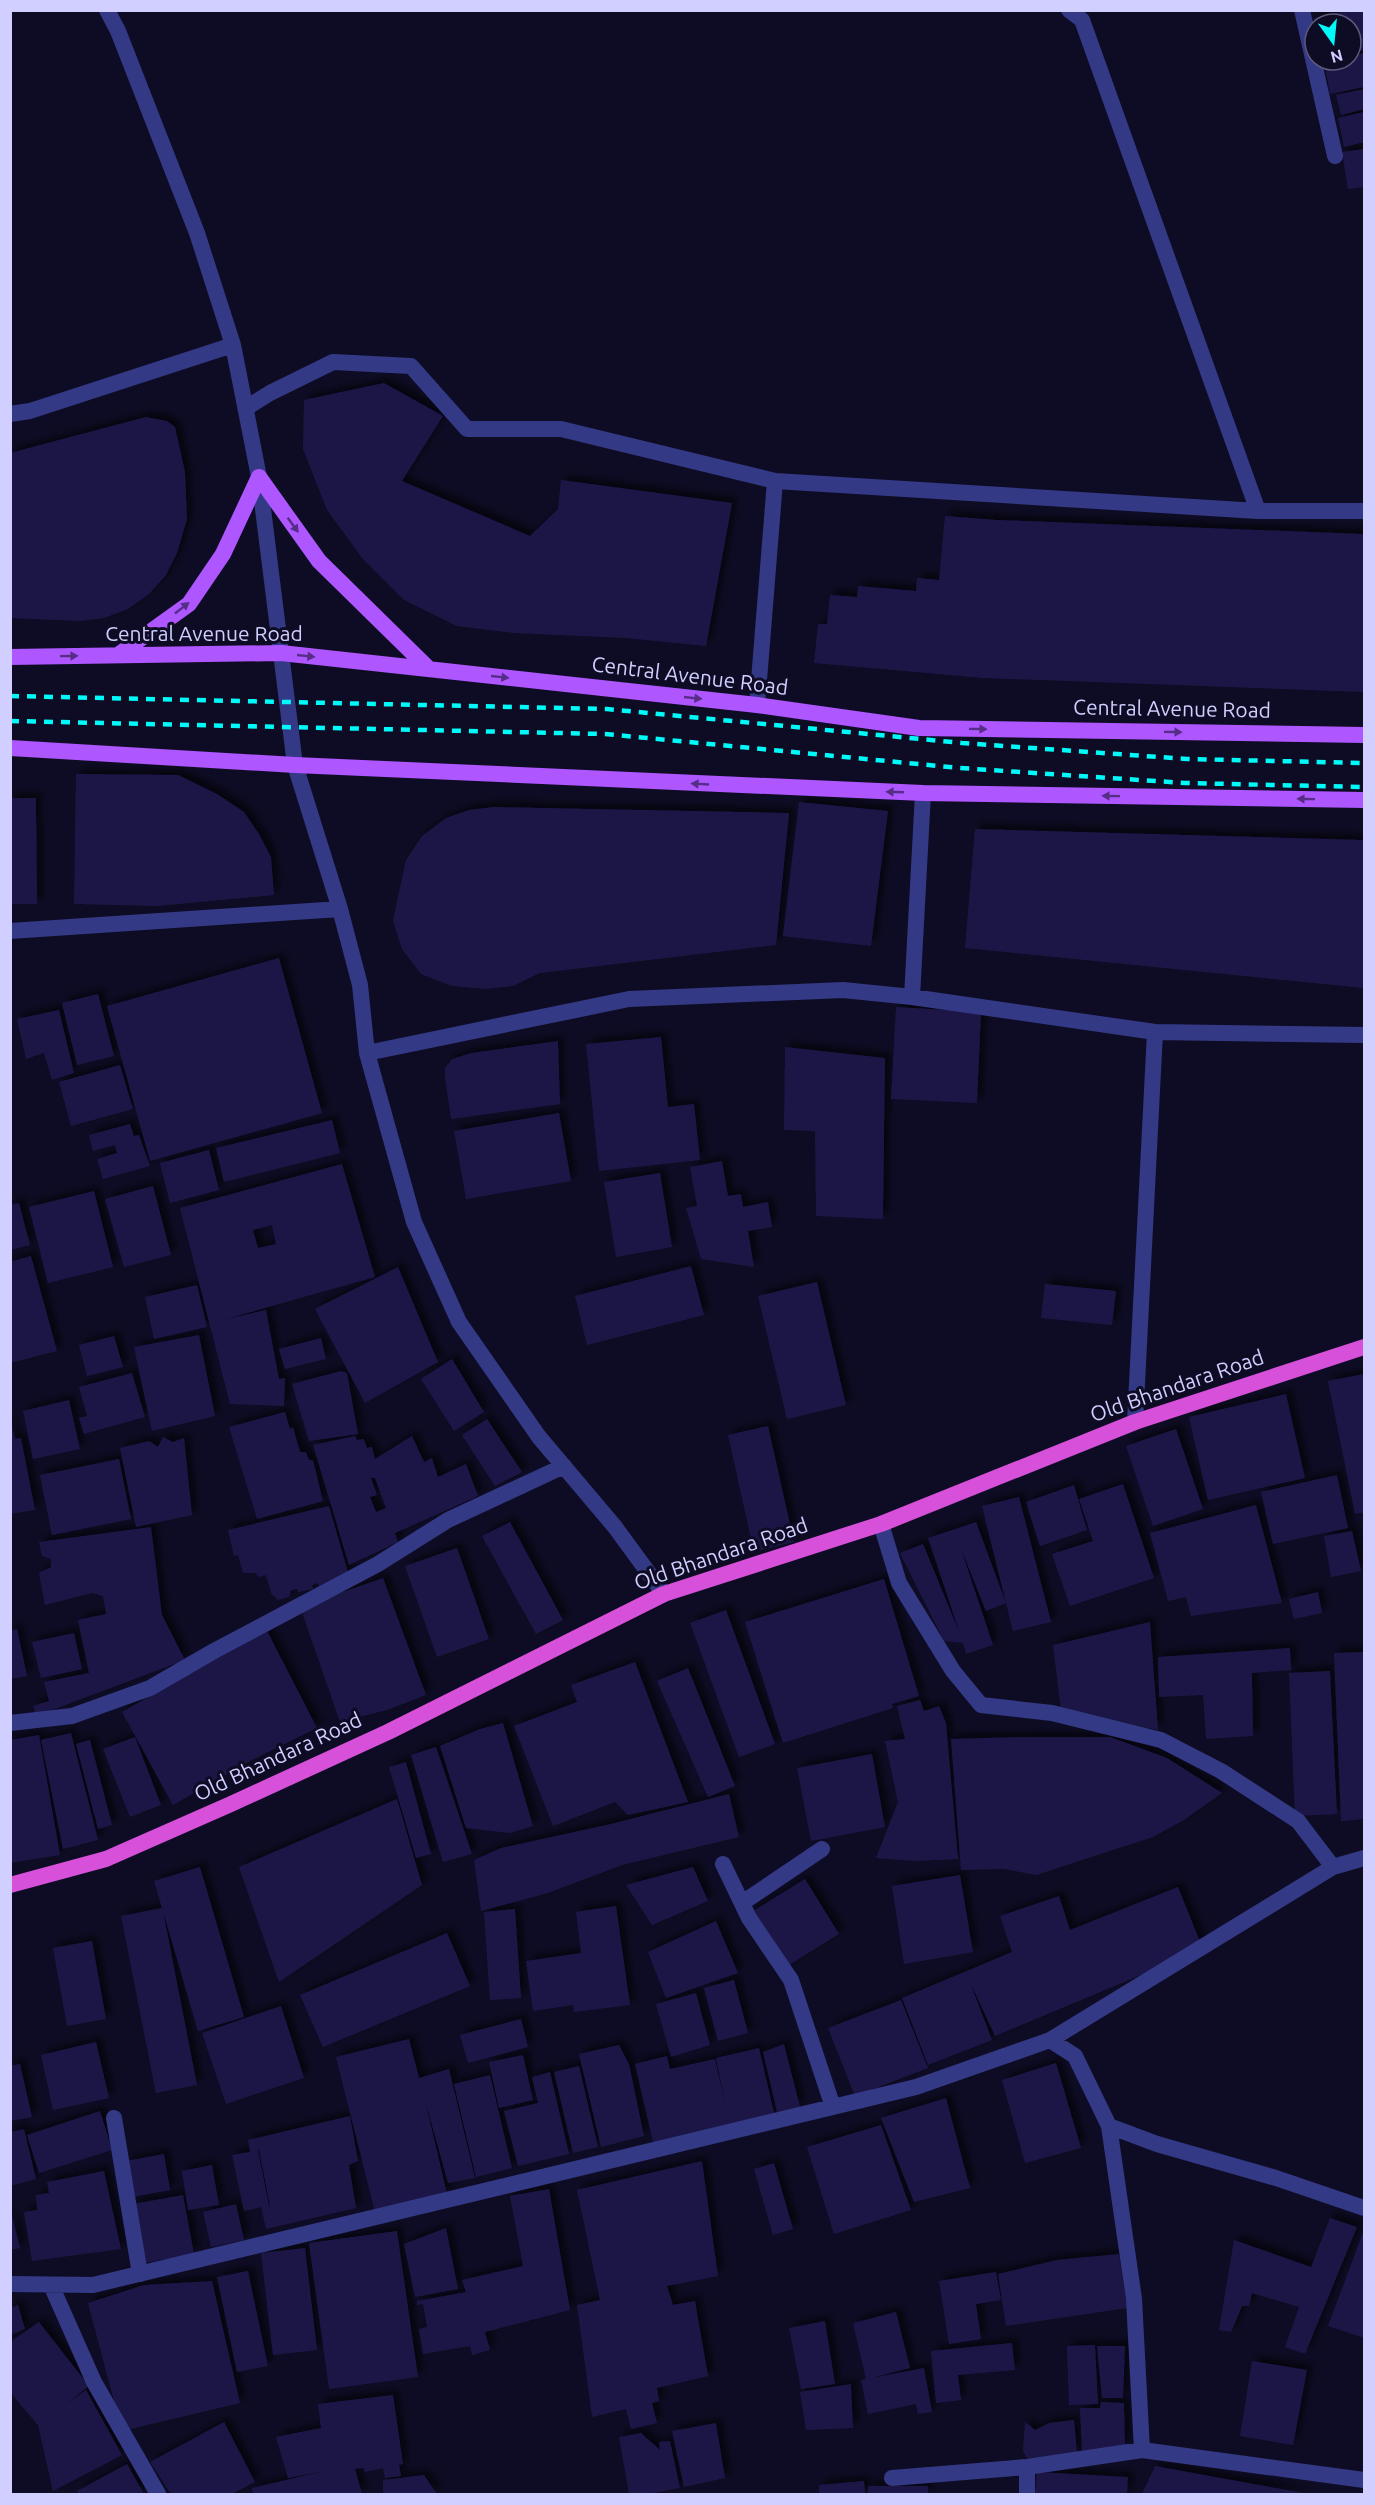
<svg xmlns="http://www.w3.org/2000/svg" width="1375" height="2505" font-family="Ubuntu,sans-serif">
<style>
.building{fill:#1c1746;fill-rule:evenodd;filter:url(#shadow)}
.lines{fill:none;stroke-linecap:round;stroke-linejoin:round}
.minor{stroke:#343986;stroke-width:16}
.primary{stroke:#ae56ff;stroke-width:16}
.trunk{stroke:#d650da;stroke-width:16}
.rail{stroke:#00faf9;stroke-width:4.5;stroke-dasharray:9 8;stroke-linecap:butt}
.oneway{fill:#562d87}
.labels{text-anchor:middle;stroke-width:6;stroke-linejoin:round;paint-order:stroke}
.street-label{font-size:21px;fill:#d0cfff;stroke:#0e0c24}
</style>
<defs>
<filter id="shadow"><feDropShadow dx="5.5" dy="-5.5" stdDeviation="3" flood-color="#0009"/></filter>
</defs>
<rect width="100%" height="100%" fill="#0e0c24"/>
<path class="building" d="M1352,10h12v40l-13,2v-28h-36l-1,-6z
M1364,53v34l-34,7 -6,-32 27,-2v-4z
M1364,89v20l-23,6 -5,-20z
M1364,112v30l-20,5 -6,-29z
M1364,149v38l-16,2 -6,-37z
M384,383l59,33 -41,65 128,55 28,-27 3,-29 171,23 -26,143 -80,-8 -112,-5 -57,-7 -53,-26 -41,-41 -36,-49 -24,-61 1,-49z
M146,417l21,4 8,6 10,45 2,47 -10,34 -11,22 -17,19 -21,15 -24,9 -25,3 -67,-3 -2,-165z
M945,516l52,4 367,14v158l-381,-14 -169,-15 4,-39h9l3,-29 27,2 1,-11 58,5 1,-13 22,2z
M76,774l102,1 39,19 27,18 15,22 12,23 3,38 -117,11 -83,-2z
M10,798h26l1,106h-27z
M799,802l89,9 -17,135 -88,-10z
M494,807l295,6 -13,132 -236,28 -27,13 -28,3 -33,-3 -31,-12 -19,-25 -9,-29 13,-60 16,-24 24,-18 23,-8z
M975,829l389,11v148l-399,-40z
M279,958l43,155 -172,48 -43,-155z
M98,994l16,62 -37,9 -15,-62z
M896,1007l85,5 -4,91 -86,-4z
M59,1010l15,63 -22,7 -8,-27 -18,6 -9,-40z
M661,1037l7,70 26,-3 6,56 -101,11 -13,-127z
M558,1041l2,63 -109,15 -6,-42v-9l7,-9 19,-6z
M785,1047l100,11 -2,161 -67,-3 -1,-85 -31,-1z
M120,1065l13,44 -62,17 -12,-44z
M559,1113l12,68 -105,18 -12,-68z
M332,1120l8,33 -116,29 -8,-34z
M130,1124l4,12 5,-1 11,31 -47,13 -6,-20 20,-6 -2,-8 -22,6 -4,-16z
M209,1150l10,40 -49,13 -10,-40z
M722,1161l6,35 13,-2 2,13 25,-5 4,25 -24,4 6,36 -53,-8 -15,-51 11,-2 -7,-39z
M342,1164l33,113 -149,42 40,-9 13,69 6,-1 -1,28 -54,-2 -50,-196zM272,1225l4,19 -18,4 -5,-18z
M660,1173l12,74 -56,10 -12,-75z
M153,1186l18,69 -47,12 -19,-68z
M94,1191l19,76 -65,16 -19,-76z
M19,1203l11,42 -20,5v-45z
M31,1256l26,95 -47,12v-101z
M691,1266l13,49 -117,30 -12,-49z
M398,1267l40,95 -73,41 -50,-94z
M817,1282l29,123 -59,14 -29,-123z
M1045,1284l71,7 -4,34 -71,-7z
M197,1285l10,42 -53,12 -9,-42z
M199,1335l16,81 -63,15 -18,-84z
M114,1336l9,31 -36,9 -8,-31z
M321,1338l5,21 -41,10 -6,-20z
M452,1359l32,53 -30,19 -33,-52z
M341,1371l6,2 11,61 -49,7 -17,-57z
M132,1373l13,44 -61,17 -5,-16 8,-2 -8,-29z
M1364,1374v138l-9,2 -27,-133z
M1286,1394l19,84 -97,22 -19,-83z
M69,1400l11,49 -47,10 -10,-48z
M285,1412l5,17 3,-2 7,25h6l3,8h4l10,41 -66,18 -28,-92z
M10,1419l5,20 6,-1 14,72 -25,4z
M487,1419l35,53 -27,14 -33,-51z
M768,1426l26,116 -40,10 -26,-117z
M1176,1429l27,80 -50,17 -27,-80z
M355,1436l2,4 7,-1 3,9 5,-1 3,12 37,-23 12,26 8,-4 6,19 28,-13 12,32 -83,37 3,9 -49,23 -36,-120zM371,1478h4l11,30 -10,4 -6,-15 7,-2z
M163,1437l10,5 11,-4 8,77 -56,12 -16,-79 29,-7 9,6z
M119,1459l12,60 -79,16 -12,-60z
M1337,1475l11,53 -75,16 -12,-52z
M1123,1484l31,94 -84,28 -18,-52 41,-13 -14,-42z
M1074,1485l13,45 -47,16 -14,-44z
M1019,1497l32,125 -38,9 -31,-125z
M1256,1505l26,98 -91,13 -5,-19 -18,4 -18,-68z
M329,1506l20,70 -30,11 -1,-4 -6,2 1,4 -15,3 -1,-3 -6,1 -2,7 -11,3 -7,-7 -5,-18 -8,2 -2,-4h-13l-5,-18 -4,1 -6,-26z
M510,1522l53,98 -27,14 -54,-98z
M976,1522l30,81 -20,8 -26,-65 33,99 -27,9 -3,-11 -19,-2 -44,-88 23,-9 37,90 -32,-96z
M151,1527l11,88 23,45 -149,56 -3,-10 16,-5 -5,-19 45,-9 -11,-53 28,-6 -3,-18 -11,-3 -47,12 -6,-32 12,-6v-8l-9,-3 -3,-14z
M1352,1531l9,40 -30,6 -7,-41z
M457,1548l32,91 -52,18 -32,-91z
M383,1578l43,117 -39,15 -47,12 -38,-110 41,-20z
M884,1579l35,117 -27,8 1,4 -110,35 -38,-121z
M1318,1592l4,21 -28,6 -5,-20z
M726,1610l49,134 -36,13 -49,-134z
M1150,1622l8,108 -97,-20 -8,-65z
M17,1629l10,47 -17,3v-48z
M266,1629l51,99 -65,32 -79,45 -51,-93z
M74,1633l8,36 -41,9 -9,-36z
M1290,1648l1,22 -39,3 1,63 -47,3 -3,-44 -44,2 -1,-40z
M1364,1652v167l-23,2 -7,-168z
M635,1662l53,140 -60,13 -13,-13 -62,24 -39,-100 63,-24 -6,-17z
M688,1668l47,118 -27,11 -51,-116z
M1330,1671l7,143 -42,2 -6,-143z
M920,1700l4,11 15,-5 7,17 12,136 -43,2 -39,-3 22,-56 -13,-61 20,-2 -8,-33z
M503,1723l30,103 -23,7 -44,-5 -26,-82 40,-17z
M71,1733l27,107 -35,9 -22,-109z
M39,1735l21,120 -50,8v-123z
M135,1737l26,68 -31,12 -27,-68z
M1019,1737h91l57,21 55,35 -38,27 -31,17 -117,38 -32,-6 -43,1 -10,-131z
M90,1740l22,85 -14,4 -22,-85z
M436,1747l36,107 -29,8 -32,-107z
M872,1754l13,73 -74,14 -14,-73z
M406,1762l25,92 -15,4 -27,-91z
M729,1794l10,43 -117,28 -74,28 -67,18 -7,-51 27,-12 110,-24z
M397,1799l25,86 -143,97 -40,-115z
M200,1867l44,150 -46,14 -35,-120 34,174 -41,8 -35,-177 41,-8 -8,-27z
M693,1867l15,34 -56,24 -26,-40z
M960,1875l13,77 -69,12 -12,-78z
M805,1879l34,55 -55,34 -34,-55z
M1178,1887l25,62 -208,87 -25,-54 22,58 -64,25 -26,-67 110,-46 -12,-36 59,-20 11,34z
M616,1906l14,99 -56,7 -1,-7 -40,6 -7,-50 55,-8 -5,-41z
M515,1909l6,89 -31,2 -6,-88z
M716,1921l22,52 -72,25 -18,-46z
M447,1933l23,53 -147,61 -23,-52z
M92,1941l14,78 -39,7 -14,-78z
M734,1980l14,53 -30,8 -14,-53z
M696,1993l14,52 -39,12 -15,-53z
M901,2000l27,68 -73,28 -27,-68z
M281,2006l23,72 -78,26 -24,-71z
M521,2019l7,28 -60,16 -8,-28z
M409,2039l10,39 30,-9 26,109 -27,5 -23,-83 22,94 -72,18 -39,-155z
M96,2042l13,56 -56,12 -12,-55z
M784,2044l16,63 -23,5 -14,-60z
M619,2045l10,19 15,72 -43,11 -22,-93z
M759,2048l16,69 -121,29 -19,-82 32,-8 3,13 45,-10 11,48 -10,-49z
M523,2055l10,45 -34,8 -10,-46z
M1056,2063l25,85 -56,15 -23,-83z
M20,2064l12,53 -22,4v-55z
M579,2066l19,81 -25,6 -19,-81z
M550,2072l19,82 -51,12 -14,-55 34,-8 -6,-26z
M490,2075l22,93 -36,9 -22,-93z
M946,2098l24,90 -56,14 -33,-84z
M100,2111l12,39 -73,23 -12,-38z
M350,2116l8,45 -9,4 7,43 -90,21 -5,-22 -17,4 -12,-56 18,-3 -2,-12zM258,2150h1l11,56h-1z
M881,2125l30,85 -77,24 -27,-87z
M24,2129l12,50 -26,7v-54z
M164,2154l6,36 -38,7 -6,-36z
M702,2161l16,115 -51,10 6,19 22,-4 13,75 -51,12 2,13 -7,2 5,20 -26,6 -5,-20 -34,8 -15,-112 23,-5 -23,-110z
M774,2163l19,66 -20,6 -19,-66z
M212,2165l7,40 -31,5 -6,-39z
M104,2171l17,78 -89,12 -8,-49 13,-2 -1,-15 13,-2 -2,-11z
M549,2189l21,121 -85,22 5,18 -18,5 -2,-9 -47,8 -4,-25 8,-2 -4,-23 -6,1v-4l49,-9 -4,-12 61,-14 -13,-70z
M183,2195l11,59 -50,9 -11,-59z
M236,2204l8,36 -33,7 -8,-35z
M10,2212h1l9,36 -10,2z
M1330,2218l27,9 -52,127 -20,-7 14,-40 -47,-14 -3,13h-7l-11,26 -12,-2 15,-90 77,27z
M446,2228l12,61 -43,8 -11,-53z
M1364,2230v108l-36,-12z
M397,2231l21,146 -89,12 -20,-146z
M305,2248l12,102 -44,5 -12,-102z
M1119,2254l8,54 -121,18 -8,-52 59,-14z
M248,2271l20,95 -31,6 -20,-95z
M996,2272l5,28 -25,4 5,35 -32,5 -10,-63z
M212,2281l28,122 -118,28 -34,-128 56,-18z
M18,2305l7,24 -15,6v-27z
M896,2312l14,56 -39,10 53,-10 8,44 -14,2 -2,-10 -48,10 -7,-34 5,-1 -13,-56z
M825,2321l10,63 -34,5 -12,-61z
M39,2322l50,64 -24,19 21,-15 36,65 -69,36 -15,-66 -28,-33v-50z
M1012,2343l3,27 -57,5 3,25 -25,3 -5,-52z
M1095,2345l3,59 -29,1 -2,-59z
M1097,2346h28l-2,52h-21z
M1252,2361l55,9 -14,75 -53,-9z
M851,2384l2,44 -47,2 -6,-38z
M393,2395l10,69 -4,1 2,11 -16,2 -2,-10 -18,4 -2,-4 -8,1 7,25h-109l-1,-6 68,-16 -32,6 -12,-41 45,-9 -3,-24z
M1101,2402l23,1 1,43 -43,5 -2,-43h20z
M1074,2420l3,33 -47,5 -4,-1 -3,-7 2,-28 10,8 14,-7z
M224,2422l31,60 -23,12h-61l-21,-32z
M716,2423l9,55 -41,9 -12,-56z
M641,2433l19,17 -1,-8 11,-1 10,47 -33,6h-18l-10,-57z
M127,2464l17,30h-65l-2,-3z
M1155,2466l148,27v1h-161z
M1037,2472l91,5 -1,17h-92z
M424,2475l13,19h-54v-14z
M864,2481l1,13h-46v-9z
M868,2486h60v8h-60z"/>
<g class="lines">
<path class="minor" d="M107,10l11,21 79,202 36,112
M1069,10l13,10 176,491
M1302,10l33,146
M246,408l24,-15 63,-31 78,4 56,63h94l214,52
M10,414l20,-3 203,-66 26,132 36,288 45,144 20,76 7,68 262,-54 214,-9 69,7 243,35 209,3
M757,705l18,-224 483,30h106
M10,931l330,-22
M912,997l11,-204
M367,1053l47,169 45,100 80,115 76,90 49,67
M1135,1422l20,-390
M881,1524l18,59 54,88 28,34 71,8 109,27 60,31 77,50 35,46
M10,1723l62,-7 78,-28 64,-37 164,-87 70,-44 116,-54
M723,1864l26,54 42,62 42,127
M742,1903l80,-54
M1050,2040l25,16 34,70 48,18 119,34 88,30
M114,2118l26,156
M1109,2126l25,173 8,151
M10,2284l83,1 823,-198 134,-47 283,-173 31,-9
M51,2285l43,97 64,112
M892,2478l135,-11 115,-17 222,30
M1027,2494v-27"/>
<path class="primary" d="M118,655l71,-51 34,-50 36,-77 60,84 110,108
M10,657l271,-4 476,52 162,23 445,7
M10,748l285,17 628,28 441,7"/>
<path class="trunk" d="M10,1885l96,-26 125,-55 157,-72 276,-138 217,-70 254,-102 229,-75"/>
<path class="rail" d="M10,696l597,13 355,34 225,16 177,4
M10,721l595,13 355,34 225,15 179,4"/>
</g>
<defs><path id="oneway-solid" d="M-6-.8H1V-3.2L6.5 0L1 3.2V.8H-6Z" transform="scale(1.5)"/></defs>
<g class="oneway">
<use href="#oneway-solid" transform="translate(293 525) rotate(54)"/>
<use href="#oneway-solid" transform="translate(182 608) rotate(-38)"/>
<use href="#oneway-solid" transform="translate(69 656) rotate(-1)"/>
<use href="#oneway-solid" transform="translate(306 656) rotate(6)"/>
<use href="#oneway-solid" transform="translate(500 677) rotate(6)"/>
<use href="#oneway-solid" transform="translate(693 698) rotate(6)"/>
<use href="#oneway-solid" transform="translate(978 729) rotate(1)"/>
<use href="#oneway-solid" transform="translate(1173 732) rotate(1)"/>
<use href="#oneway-solid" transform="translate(700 784) rotate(-177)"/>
<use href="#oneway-solid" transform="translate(895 792) rotate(-178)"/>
<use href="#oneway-solid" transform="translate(1111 796) rotate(-179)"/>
<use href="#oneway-solid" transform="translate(1306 799) rotate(-179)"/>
</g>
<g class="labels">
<g class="street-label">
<text x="204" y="641">Central Avenue Road</text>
<text transform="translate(690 676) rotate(7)" y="7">Central Avenue Road</text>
<text transform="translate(1172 709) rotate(1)" y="7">Central Avenue Road</text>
<text transform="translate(1177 1386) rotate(-19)" y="7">Old Bhandara Road</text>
<text transform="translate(721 1554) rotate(-19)" y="7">Old Bhandara Road</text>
<text transform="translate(278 1757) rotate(-25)" y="7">Old Bhandara Road</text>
</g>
</g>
<rect width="1375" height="2505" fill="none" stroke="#d0cfff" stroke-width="24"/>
<g transform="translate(1333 42) rotate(165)"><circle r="28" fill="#0e0c24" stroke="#5c5a7c" stroke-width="1.5"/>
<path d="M0-4.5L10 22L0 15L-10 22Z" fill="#00faf9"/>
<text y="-9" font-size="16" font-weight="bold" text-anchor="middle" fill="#d0cfff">N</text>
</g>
</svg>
